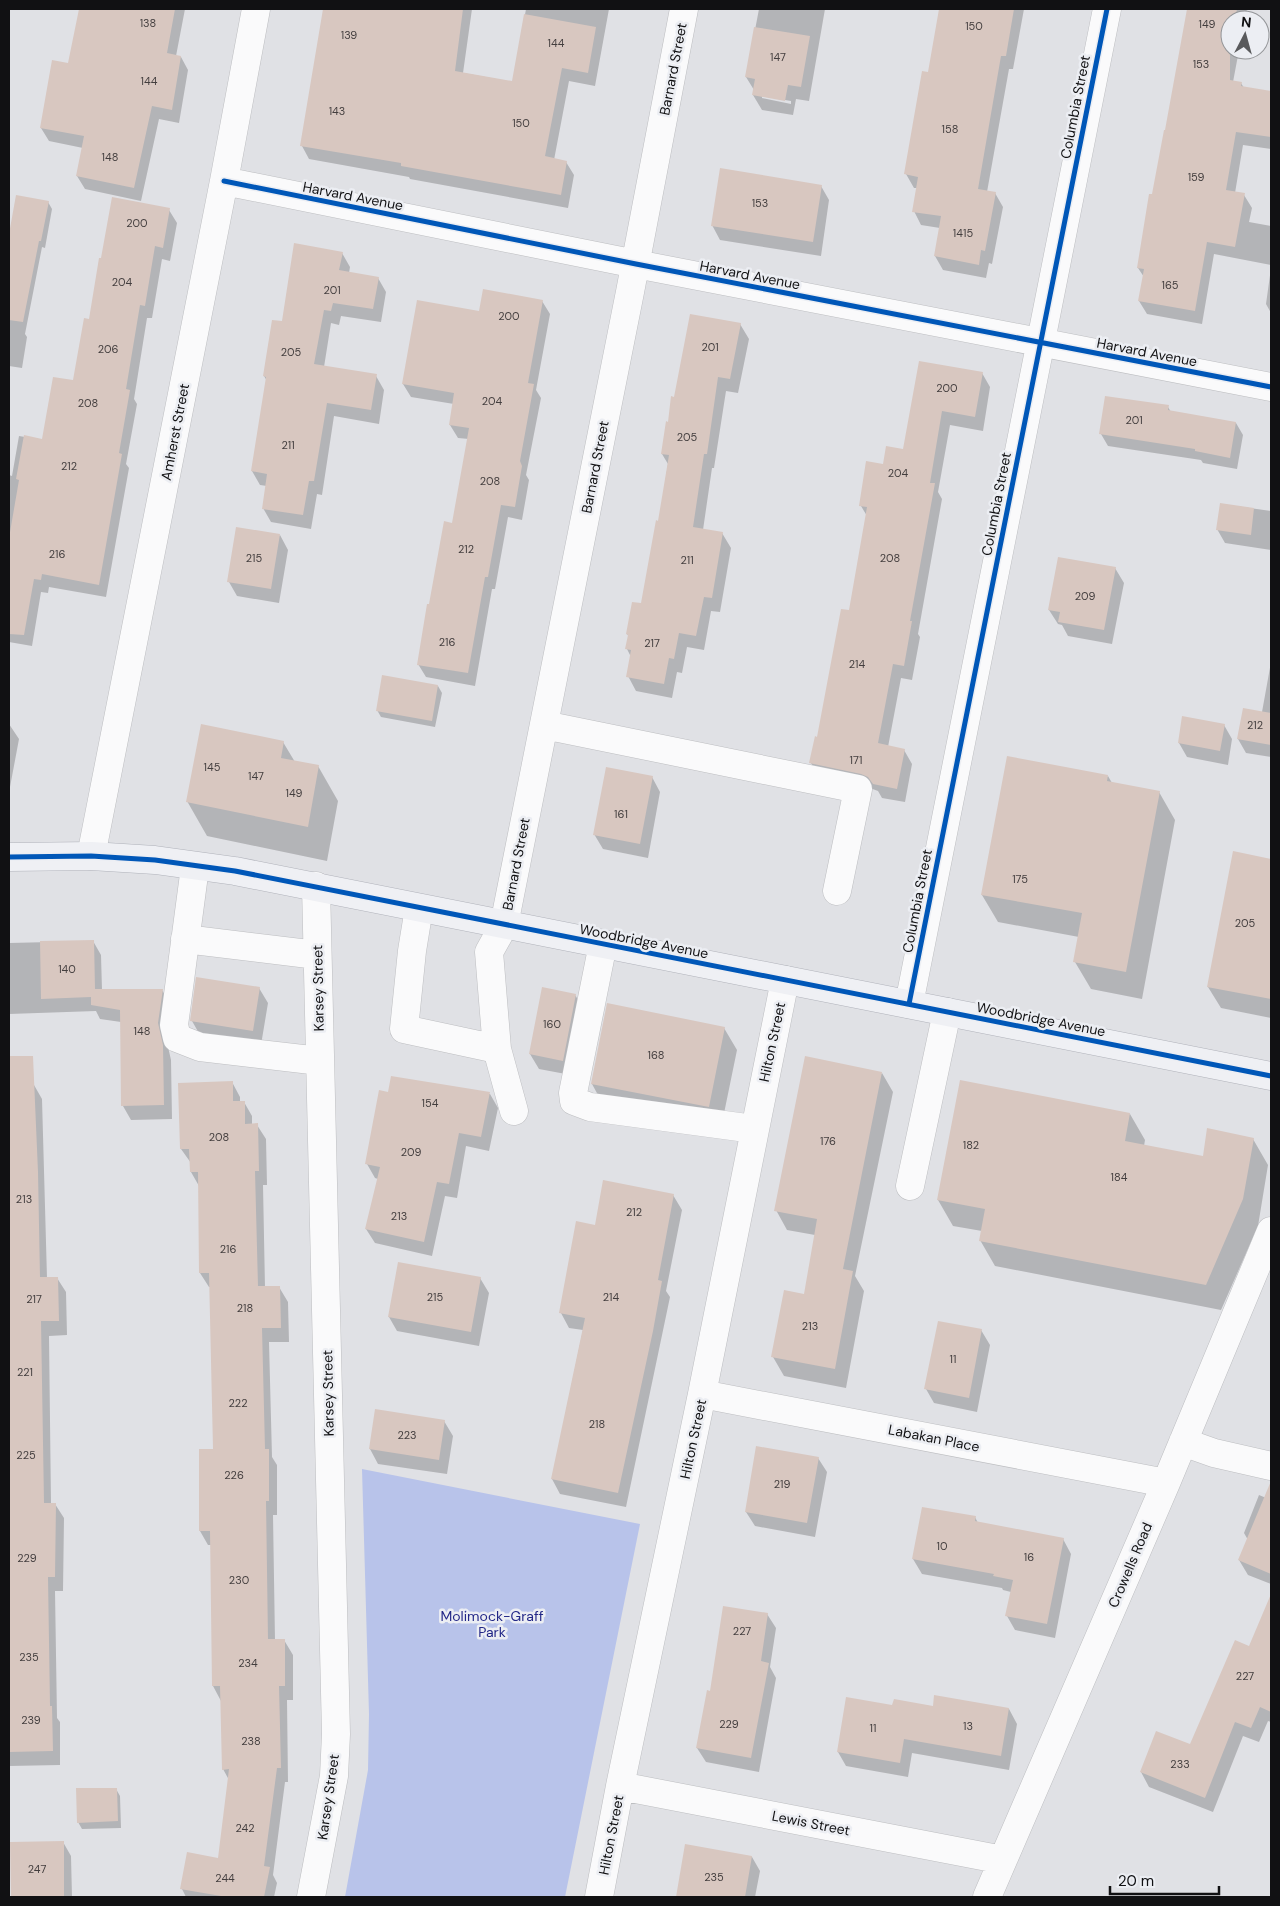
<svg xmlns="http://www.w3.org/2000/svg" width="1280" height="1906" font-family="'DM Sans',sans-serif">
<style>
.green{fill:#b8c3ea}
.shadow{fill:#0003;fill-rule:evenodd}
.building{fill:#d8c7c0}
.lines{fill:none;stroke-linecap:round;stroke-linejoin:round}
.minor-casing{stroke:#bdbec1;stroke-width:29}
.major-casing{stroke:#b0b2ba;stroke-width:29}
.minor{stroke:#fafafb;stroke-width:28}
.major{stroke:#eff0f4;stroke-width:28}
.cycleway-casing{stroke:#eceef3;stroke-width:8}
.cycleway{stroke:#0057b8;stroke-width:5}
.labels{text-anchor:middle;stroke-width:5;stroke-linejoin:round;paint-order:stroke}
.number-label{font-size:11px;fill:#433e3e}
.street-label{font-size:14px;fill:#111113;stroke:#eceef3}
.park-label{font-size:14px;fill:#222787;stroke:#eceef3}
</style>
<rect width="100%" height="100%" fill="#e0e1e5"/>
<path class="green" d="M362,1469l278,55 -75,373h-220l23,-127 1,-56z"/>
<path class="shadow" d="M80,9h105l-9,47 5,1 7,13 -9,53 -20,-4 -18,82 -56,-12 -8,-13 6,-28 -34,-7 -8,-13 28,-63z
M324,9h148l-9,64 50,9 13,-73h83l-14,77 -26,-5 -15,79 12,2 8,13 -6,33 -158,-29 -1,-2 -100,-18 -7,-13z
M759,9h66l-16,92 -13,-2 -3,16 -31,-5 -9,-15 1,-5 -8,-13zM762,96l29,5v3l-29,-6z
M941,9h83l-11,60h-4l-22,123 8,1 8,14 -11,57 -3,-1 -3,15 -43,-8 -8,-14 5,-28 -19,-3 -7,-14 3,-23h-3l-8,-14 23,-101z
M1188,9h59l-2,11h-15v30h9l-6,32 8,1 3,5 27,4v57l-28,-4 -8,48 9,2 8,13 -3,14 22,4v39l-57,-11 -12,70 -55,-10 -8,-13 5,-24 -6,-9 28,-136z
M821,186l8,14 -8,56 -101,-16 -8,-15z
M17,197l31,5 4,7 -7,39 -3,-1 -17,87 2,3 -5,31 -13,-2v-124z
M169,210l8,13 -7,38 -8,-2 -10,59h-5l-13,81 3,5 -11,60 3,4 -23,129 -57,-10 -1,6 -7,-1 -9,54 -23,-4v-167l3,1 7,-40 24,4 31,-58 16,-62z
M342,253l8,14 -1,6 29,5 8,14 -5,30 -40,-6 -2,9 -8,-2 -7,44 52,9 8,14 -5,34 -45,-8 -12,79 -5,-1 -6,35 -40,-7 -8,-14 4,-22 -7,-1 -8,-14 15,-90 -3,-5 19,-53z
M1271,268v45l-5,-9z
M542,301l8,13 -14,76 5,8 -15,77 3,5 -7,40 -14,-3 -13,72h-3l-17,97 -49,-9 -8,-13 12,-58 23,-82 16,-85 -11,-1 -8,-13 4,-21 -43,-7 -8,-13 77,-71z
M740,324l9,15 -11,54 -12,-2 -12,77h-2l-9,62 19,3 9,15 -11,64 -9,-1 -7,39 -17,-3 -5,26 -5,-1 -5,26 -36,-7 -8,-15 3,-19 -4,-8 2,-12 -2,-3 15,-29 17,-83 9,-58 -6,-10 13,-56z
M920,362l62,11 8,14 -7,44 -33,-6 -12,67 4,7 -24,135 2,3 -8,43 -11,-2 -13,69 16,3 8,14 -7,38 -23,-4 -4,-7 -8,-3 -51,-11 -8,-14 39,-151 17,-96 -6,-10 23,-41 20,-15z
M1168,407l3,5 65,11 7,12 -6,34 -34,-6 -2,-3 -93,-14 -7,-12z
M1221,504l50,7v39l-46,-7 -8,-14z
M280,535l8,15 -9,53 -42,-7 -8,-14z
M1115,568l9,15 -12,61 -44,-8 -6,-11 -4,-1 -9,-14z
M1271,662v95l-25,-4 -8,-14 24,-27z
M438,686l4,7 -7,34 -54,-10 -4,-7z
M9,724l10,15 -9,48h-1z
M1224,725l8,14 -4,26 -41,-8 -8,-14z
M283,742l12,20 23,4 20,35 -11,60 -120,-25 -20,-35z
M1108,776l4,7 47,9 16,28 -33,179 -51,-10 -16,-27 4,-25 -81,-15 -16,-27z
M652,777l8,15 -12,66 -45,-9 -9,-15z
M1234,853l37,7v158l-50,-10 -13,-21z
M93,941l8,14 1,35h60l8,14 -4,34 5,22 1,59 -41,1 -8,-14 -2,-84 -21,-3 -4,-8 -87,3v-71z
M259,988l9,15 -7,42 -61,-10 -8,-14z
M575,995l9,14 -13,66 -32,-6 -9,-15z
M608,1005l116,23 13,22 -16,78 -117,-22 -12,-22z
M882,1073l11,19 -38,184 9,15 -18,97 -62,-12 -11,-19 32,-61 10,-61 -28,-5 -11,-20z
M232,1082l8,15v5h4l8,14v9h5l9,14 1,46h-4l2,103 14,-1 9,15 1,40h-20l3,115 5,8v50h-4l2,126 9,-1 9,15v45h-6l1,82h-3l-12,93 4,8 -3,14h-88l-4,-8 37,-30 10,-79 -6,-11 -2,-68 -8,-15 -1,-141h-4l-8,-14 14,-81 -3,-163h-2l-9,-14 -1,-87 -8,-14v-9l-10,-14z
M34,1085l8,14 5,179h10l9,14 1,43 -18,1 2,168h4l9,14 -1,73h-8l2,127 3,4v43l-51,1v-680z
M389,1093l101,1 8,14 -9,43 -23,-5 -9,52 -12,-2 -13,60 -57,-13 -9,-14 12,-50 -3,-1 -8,-14z
M1130,1114l15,26 -1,6 60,11 49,-18 15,26 -10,61 -37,84 -226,-44 -15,-26 2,-9 -29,-5 -15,-26z
M673,1195l9,15 -16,81 4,6 -44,210 -66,-13 -8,-15 31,-149 -14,-2 -8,-15z
M480,1278l9,15 -10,53 -82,-15 -8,-14z
M981,1330l9,15 -13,67 -43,-9 -8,-14z
M444,1421l9,15 -6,38 -69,-10 -8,-15z
M818,1458l9,14 -12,65 -60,-11 -9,-14z
M1259,1495l12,5v84l-23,-9 -9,-15 9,-20 -4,-7z
M923,1508l52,9 3,6 85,16 8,15 -16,84 -40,-8 -8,-14 4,-24 -8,-2 -1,-2 -80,-14 -9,-15z
M767,1614l9,14 -6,39 6,11 -17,94 -53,-10 -9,-14 14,-56z
M1257,1630l14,6v86l-3,-1 -9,21 -16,-6 -30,76 -64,-25 -8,-15 50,-26 59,-98z
M893,1706l116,3 8,15 -8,46 -97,-17 -4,24 -62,-11 -8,-14z
M116,1789l4,7 1,32 -39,1 -4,-7z
M63,1842l8,14 1,41h-60l-1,-54z
M686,1845l66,12 8,14 -5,26h-78z"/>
<path class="building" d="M79,9h96l-8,44 14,3 -9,54 -20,-4 -18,82 -58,-12 8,-40 -44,-8 12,-68 16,3z
M323,9h140l-8,62 57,10 12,-67 72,13 -8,46 -26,-5 -17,88 22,5 -6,34 -160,-29v-3l-101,-17z
M939,9h75l-8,47h-5l-23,133 18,3 -11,59 -4,-1 -2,15 -45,-9 7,-40 -29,-4 6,-35 -14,-3 18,-103 6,1z
M1187,9h50l-2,11h-5v60l12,2 -1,4 30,5v46l-35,-5 -10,58 19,3 -10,54 -28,-5 -12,69 -57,-10 6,-32 -7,-1 12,-74h3l12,-64h1z
M754,27l56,9 -9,51 -13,-2 -3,16 -33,-6 3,-16 -10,-2z
M720,168l102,17 -9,57 -102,-16z
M16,195l33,6 -8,40h-2l-16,81 -14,-2v-86z
M112,197l58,11 -7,40 -8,-2 -10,60 -5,-1 -14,84 4,1 -11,63 3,1 -23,131 -57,-11 -1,6 -7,-1 -10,56 -15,-1v-96l10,-58 -3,-1 8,-44 18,4 11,-62 20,3 11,-62 5,1 10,-61h2z
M294,243l49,9 -4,18 40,7 -6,32 -40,-6 -2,8 -7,-1 -10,54 63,10 -6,36 -44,-7 -13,78h-5l-6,34 -41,-6 5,-35 -16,-3 15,-94 -3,-1 9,-56 10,1z
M483,289l60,11 -15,83 6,1 -14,77 2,5 -7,41 -14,-2 -13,72h-3l-17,96 -51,-8 10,-61h2l15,-83 8,2 17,-95 -20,-3 5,-32 -52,-9 15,-84 62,11z
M690,314l51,9 -11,56 -12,-2 -11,77h-3l-11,73 30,5 -11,66 -8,-1 -8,39 -17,-3 -5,26 -5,-1 -5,26 -38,-7 5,-27 -6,-1 3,-14 -2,-1 6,-32 9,1 15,-83 2,1 11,-66 -8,-1 5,-33 2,1 3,-26 3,1z
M919,361l64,11 -8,45 -33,-6 -12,72h5l-25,138h2l-8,45 -11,-2 -15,79 27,6 -8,40 -24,-5 -5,-7 -7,-3 -52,-11 6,-27 2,1 24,-128 8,1 18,-103 -8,-1 7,-45 17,3 3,-18 17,3z
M1105,396l64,9 -1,5 68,12 -6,36 -35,-7v-2l-96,-15z
M1220,503l34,5 -3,27 -35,-5z
M236,527l44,7 -9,55 -44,-7z
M1058,557l58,10 -12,63 -46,-8 2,-10 -12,-2z
M382,675l56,10 -6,36 -56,-10z
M1243,708l28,5v32l-34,-6z
M1182,716l43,8 -5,27 -42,-8z
M201,724l83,17 -3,17 38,7 -11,62 -122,-25z
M1007,756l101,19 -1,6 53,10 -34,181 -53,-10 9,-49 -101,-18z
M606,767l47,9 -13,68 -47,-9z
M1233,851l38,8v140l-64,-12z
M94,940l1,49h68l-5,34 5,22 1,60 -43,1 -1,-96 -29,-5v-8l-50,2 -1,-58z
M196,977l64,10 -7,44 -63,-10z
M542,987l34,7 -13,67 -34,-7z
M607,1003l118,24 -16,80 -118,-23z
M9,1056h24l5,116 2,105h18l1,44h-18l3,182h12l-1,74h-7l2,129h2l1,45 -44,1z
M805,1056l77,16 -39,197 10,2 -18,98 -64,-12 13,-67 20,4 13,-75 -43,-8z
M391,1076l99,16 -9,45 -22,-4 -10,51 -12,-2 -13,60 -59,-13 15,-62 -15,-3 14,-74 9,2z
M960,1080l170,33 -5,28 78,15 4,-28 47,10 -11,61 -37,86 -227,-44 6,-32 -48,-9z
M233,1081v20h12v23l13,-1 1,48h-4l3,115h22l1,42h-19l3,121h4v52h-3l2,138h17v47h-6l2,82h-4l-13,98 6,1 -6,30h-37l-47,-8 7,-37 31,6 11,-89 -7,1 -2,-84h-8l-2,-155h-11v-82h14l-4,-176h-10l-1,-101h-8l-1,-23h-9l-2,-66z
M603,1180l71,14 -16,86 4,1 -9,50 -35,162 -67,-14 34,-161 -26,-5 17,-92 19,4z
M398,1262l83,15 -10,55 -83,-15z
M938,1321l44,8 -13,69 -45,-9z
M375,1409l70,11 -6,40 -70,-11z
M756,1446l63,11 -12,66 -62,-11z
M1271,1481v93l-33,-14z
M922,1507l54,9 -1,5 89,17 -17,86 -42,-8 8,-36 -20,-4 1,-2 -82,-15z
M1271,1594v118l-11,-5 -9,21 -16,-6 -30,76 -65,-26 16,-41 34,13 45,-104 14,6z
M723,1606l45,7 -7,48 8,2 -18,95 -55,-10 11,-58 3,1z
M934,1695l75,13 -8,48 -97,-17 -4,24 -63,-11 9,-55 46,8 2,-6 39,7z
M76,1788h41l1,33 -41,2z
M64,1841v56h-53l-1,-55z
M685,1844l67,12 -7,41h-69z"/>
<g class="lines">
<g class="minor-casing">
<path id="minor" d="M224,181l412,83 635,123
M544,725l314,64 -21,102
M91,856l133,-675 32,-172
M195,867l-21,158 3,13 23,9 120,14
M419,908l-7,43 -8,78 93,20 -8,-97 15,-27 126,-633 54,-283
M185,939l132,16
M603,944l-30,149 1,8 16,6 164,22
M909,1004l198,-995
M497,1049l17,62
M910,1186l37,-174
M702,1394l464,89
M1183,1442l31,11 57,13
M620,1786l383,74
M311,1897l23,-121 2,-42 -20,-848
M599,1897l21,-111 82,-392 83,-414
M987,1897l179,-414 105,-252"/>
</g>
<g class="major-casing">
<path id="major" d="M9,857l82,-1 64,4 80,11 1036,205"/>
</g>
<use href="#minor" class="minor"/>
<use href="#major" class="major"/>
<g class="cycleway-casing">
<path id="cycleway" d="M224,181l412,83 635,123
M9,857l82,-1 64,4 80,11 1036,205
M909,1004l198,-995"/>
</g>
<use href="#cycleway" class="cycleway"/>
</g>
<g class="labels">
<g class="number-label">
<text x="148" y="27">138</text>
<text x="1207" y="28">149</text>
<text x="974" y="30">150</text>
<text x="349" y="39">139</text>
<text x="556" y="47">144</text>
<text x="778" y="61">147</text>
<text x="1201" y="68">153</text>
<text x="149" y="85">144</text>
<text x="337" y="115">143</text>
<text x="521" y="127">150</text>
<text x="950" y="133">158</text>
<text x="110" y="161">148</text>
<text x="1196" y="181">159</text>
<text x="760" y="207">153</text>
<text x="137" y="227">200</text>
<text x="963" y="237">1415</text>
<text x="122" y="286">204</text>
<text x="1170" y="289">165</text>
<text x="332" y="294">201</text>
<text x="509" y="320">200</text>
<text x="710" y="351">201</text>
<text x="108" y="353">206</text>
<text x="291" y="356">205</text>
<text x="947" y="392">200</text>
<text x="492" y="405">204</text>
<text x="88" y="407">208</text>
<text x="1134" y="424">201</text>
<text x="687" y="441">205</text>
<text x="288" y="449">211</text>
<text x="69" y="470">212</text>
<text x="898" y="477">204</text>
<text x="490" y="485">208</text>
<text x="466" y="553">212</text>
<text x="57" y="558">216</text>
<text x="254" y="562">215</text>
<text x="890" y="562">208</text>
<text x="687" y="564">211</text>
<text x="1085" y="600">209</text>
<text x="447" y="646">216</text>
<text x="652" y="647">217</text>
<text x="857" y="668">214</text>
<text x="1255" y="729">212</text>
<text x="856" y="764">171</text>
<text x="212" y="771">145</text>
<text x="256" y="780">147</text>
<text x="294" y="797">149</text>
<text x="621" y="818">161</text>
<text x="1020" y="883">175</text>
<text x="1245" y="927">205</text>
<text x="67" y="973">140</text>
<text x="552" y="1028">160</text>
<text x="142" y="1035">148</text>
<text x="656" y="1059">168</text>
<text x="430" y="1107">154</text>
<text x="219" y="1141">208</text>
<text x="828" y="1145">176</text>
<text x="971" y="1149">182</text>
<text x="411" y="1156">209</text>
<text x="1119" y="1181">184</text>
<text x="24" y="1203">213</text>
<text x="634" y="1216">212</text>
<text x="399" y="1220">213</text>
<text x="228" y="1253">216</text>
<text x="435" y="1301">215</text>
<text x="611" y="1301">214</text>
<text x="34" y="1303">217</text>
<text x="245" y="1312">218</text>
<text x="810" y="1330">213</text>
<text x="953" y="1363">11</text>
<text x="25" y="1376">221</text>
<text x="238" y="1407">222</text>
<text x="597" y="1428">218</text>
<text x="407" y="1439">223</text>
<text x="26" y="1459">225</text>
<text x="234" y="1479">226</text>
<text x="782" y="1488">219</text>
<text x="942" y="1550">10</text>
<text x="1029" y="1561">16</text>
<text x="27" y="1562">229</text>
<text x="239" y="1584">230</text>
<text x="742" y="1635">227</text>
<text x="29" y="1661">235</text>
<text x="248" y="1667">234</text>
<text x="1245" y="1680">227</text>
<text x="31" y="1724">239</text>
<text x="729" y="1728">229</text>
<text x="968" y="1730">13</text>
<text x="873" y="1732">11</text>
<text x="251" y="1745">238</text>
<text x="1180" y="1768">233</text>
<text x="245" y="1832">242</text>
<text x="37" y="1873">247</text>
<text x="714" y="1881">235</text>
<text x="225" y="1882">244</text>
</g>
<g class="street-label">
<text transform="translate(673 69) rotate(-79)" y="5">Barnard Street</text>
<text transform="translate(1075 107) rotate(-79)" y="5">Columbia Street</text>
<text transform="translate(353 196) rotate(11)" y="5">Harvard Avenue</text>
<text transform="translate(750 275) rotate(11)" y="5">Harvard Avenue</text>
<text transform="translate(1147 352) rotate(11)" y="5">Harvard Avenue</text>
<text transform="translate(175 432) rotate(-79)" y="5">Amherst Street</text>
<text transform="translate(595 467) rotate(-79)" y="5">Barnard Street</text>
<text transform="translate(996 504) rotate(-79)" y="5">Columbia Street</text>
<text transform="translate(516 864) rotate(-79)" y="5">Barnard Street</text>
<text transform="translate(917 901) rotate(-79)" y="5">Columbia Street</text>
<text transform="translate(644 941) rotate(11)" y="5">Woodbridge Avenue</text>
<text transform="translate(318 988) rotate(-91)" y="5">Karsey Street</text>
<text transform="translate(1041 1019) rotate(11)" y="5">Woodbridge Avenue</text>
<text transform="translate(772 1042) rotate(-78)" y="5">Hilton Street</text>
<text transform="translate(328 1393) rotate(-91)" y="5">Karsey Street</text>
<text transform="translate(934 1438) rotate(11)" y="5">Labakan Place</text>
<text transform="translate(693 1439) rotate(-78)" y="5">Hilton Street</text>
<text transform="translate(1130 1565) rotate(-67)" y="5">Crowells Road</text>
<text transform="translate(328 1797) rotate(-82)" y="5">Karsey Street</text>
<text transform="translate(811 1823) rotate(11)" y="5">Lewis Street</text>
<text transform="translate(611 1835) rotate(-79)" y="5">Hilton Street</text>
</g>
<g class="park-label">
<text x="492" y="1621">Molimock-Graff<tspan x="492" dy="16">Park</tspan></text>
</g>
</g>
<rect width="1280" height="1906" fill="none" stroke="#111113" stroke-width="20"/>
<g transform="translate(1245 35) rotate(6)"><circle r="24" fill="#eceef3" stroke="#949699"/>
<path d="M0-4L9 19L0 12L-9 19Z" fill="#595a5c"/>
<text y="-8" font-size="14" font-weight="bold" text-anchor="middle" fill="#111113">N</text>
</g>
<path d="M1110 1886v8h109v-8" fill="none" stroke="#111113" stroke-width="2.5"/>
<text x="1118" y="1886" font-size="15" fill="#111113" stroke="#eceef3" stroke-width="4" paint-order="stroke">20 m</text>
</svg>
